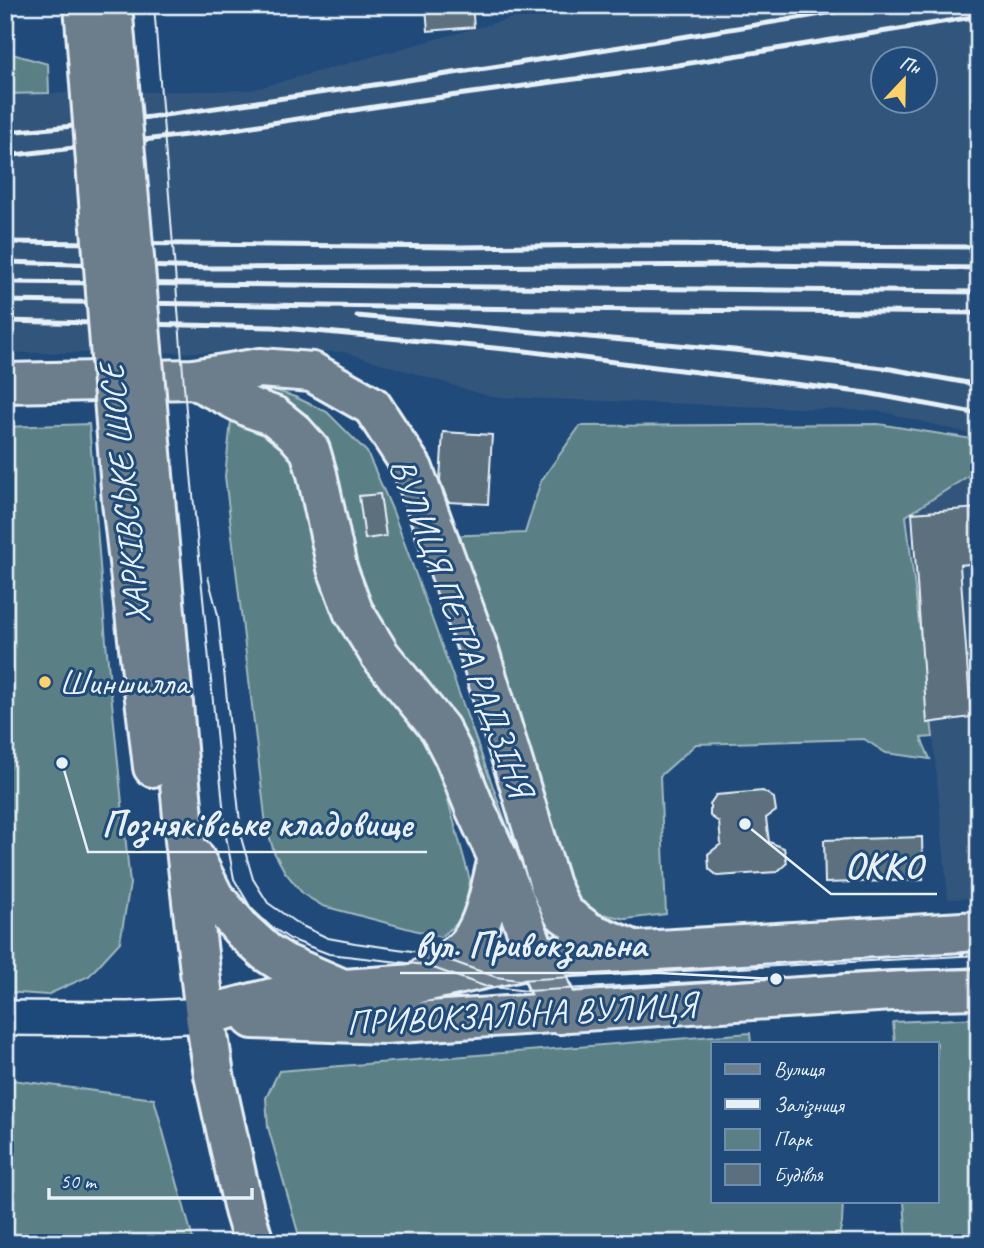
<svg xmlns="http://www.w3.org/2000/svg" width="984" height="1248" font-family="Caveat,sans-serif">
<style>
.built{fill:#31557b;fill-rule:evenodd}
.green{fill:#5a8086;stroke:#a1b8bf;stroke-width:2}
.building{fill:#5c6f7e;stroke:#e8f1f8;stroke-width:2}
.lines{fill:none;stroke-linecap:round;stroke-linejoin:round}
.minor-casing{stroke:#e8f1f8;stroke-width:38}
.major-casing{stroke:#e8f1f8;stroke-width:44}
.minor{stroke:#1f4a7a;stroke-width:33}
.major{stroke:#6c7d8b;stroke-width:38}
.tram{stroke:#e8f1f8;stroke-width:2}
.rail{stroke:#e8f1f8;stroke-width:5}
.major-bridge-casing{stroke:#e8f1f8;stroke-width:44;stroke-linecap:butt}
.major-bridge{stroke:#6c7d8b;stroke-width:38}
.poi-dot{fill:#ffd166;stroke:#1f4a7a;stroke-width:2.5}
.labels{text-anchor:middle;stroke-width:6;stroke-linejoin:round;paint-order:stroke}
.street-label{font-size:35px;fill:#e8f1f8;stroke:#1f4a7a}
.poi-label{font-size:35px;fill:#e8f1f8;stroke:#1f4a7a;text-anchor:start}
.leader{fill:none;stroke:#e8f1f8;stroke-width:2.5}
.callout-dot{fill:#e8f1f8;stroke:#1f4a7a;stroke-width:2.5}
.callout-label{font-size:37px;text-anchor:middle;font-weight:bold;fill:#e8f1f8;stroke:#1f4a7a;stroke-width:6;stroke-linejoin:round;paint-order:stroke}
</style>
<rect width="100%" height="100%" fill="#1f4a7a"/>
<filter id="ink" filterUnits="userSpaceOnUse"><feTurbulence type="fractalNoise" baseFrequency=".0143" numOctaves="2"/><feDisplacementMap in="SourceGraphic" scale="14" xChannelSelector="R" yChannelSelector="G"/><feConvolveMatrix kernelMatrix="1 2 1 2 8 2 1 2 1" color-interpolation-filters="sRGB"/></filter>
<g filter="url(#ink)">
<path class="built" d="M560,5h419v431l-100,-25 -388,-14 -147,-45 -339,1v-259l246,-4zM883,60h42v42h-42z
M979,469v429l-31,1 -15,-162 -27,-221z"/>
<path class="green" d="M5,52l43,12 1,29 -44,1z
M253,383l42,14 32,15 40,40 25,57 137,377 -157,-253 -38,-123 -84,-119z
M231,421l13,2 26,12 23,25 24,96 84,147 38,65 31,112 -7,39 -23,18 -117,-31 -20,-12 -18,-22 -11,-20 -8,-27 -41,-349z
M89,424l17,218 24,242 -10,58 -31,34 -42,19 -42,-3v-565z
M878,424l101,16v29l-73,47 27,221 -12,1 9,21 -44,-6 -22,-14 -168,5 -36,32 6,138 -40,5 -43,-9 -23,-41 -118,-333 83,-3 16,-52 39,-55z
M979,1018v225h-72l-3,-42h33v-158h-42l-2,-21z
M750,1033l1,10h-38v158h130l-1,22 -5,20h-536l-33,-116 -2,-29 13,-27z
M5,1079l149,20 40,144h-189z"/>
<path class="building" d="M459,5h13l2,22 -46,4 -2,-23z
M443,432l49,3 -4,69 -40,-2 -8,-22z
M380,494l6,42 -21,3 -6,-43z
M979,508v55l-19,2 11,152 -44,6 -15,-210z
M763,791l11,7 2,13 -10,7 3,24 15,6 3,15 -10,9 -59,4 -9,-7 -1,-15 13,-10 -2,-22 -9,-6v-12l6,-9z
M922,837l1,43 -98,3 -1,-43z"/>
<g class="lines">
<g class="minor-casing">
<path id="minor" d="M5,1018l123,1 77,-4"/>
</g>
<g class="major-casing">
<path id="major" d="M194,379l57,29 23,8 20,16 16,18 7,24 20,94 16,43 27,44 60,74 14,27 21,52 23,50 62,156
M5,383l189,-4 66,-11 52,4 60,34 41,63 66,182 71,234 13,28 26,19 47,19
M155,498l30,342 20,175 9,60 30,135 10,33
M122,502l31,265
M194,857l20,40 29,34 23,21 17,11 60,26
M426,976c14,-10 33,-20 44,-34 17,-24 21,-57 28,-84
M205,1015l68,-17 71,-9 71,-5 124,-27 440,-26
M253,1019l131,5 508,-33 87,-2"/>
</g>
<use href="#minor" class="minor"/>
<use href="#major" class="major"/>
<path class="tram" d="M154,5l37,469 35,362 8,43 17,29 19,18 20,13 39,15 96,11 59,21 43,5 452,-24
M208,577l10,38 24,226 11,38 15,24 30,21 30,14 27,5 57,8 31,7 53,19 22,3 461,-25"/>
<path class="rail" d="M5,132c114,-8 228,-27 342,-43 176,-26 352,-54 528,-84
M5,156l216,-25 178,-28 279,-38 301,-49
M5,242l453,5 158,-2 363,2
M5,262l204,6 549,-3 221,3
M5,282l974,10
M5,301l447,7 527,5
M357,316l377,34 157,19 88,16
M5,321l268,6 252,24 342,42 112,21"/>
<g class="major-bridge-casing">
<path id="major-bridge" d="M84,5l38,497
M112,5l43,493"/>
</g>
<use href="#major-bridge" class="major-bridge"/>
</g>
</g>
<circle class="poi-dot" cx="45" cy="682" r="7"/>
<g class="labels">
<g class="street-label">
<text transform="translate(124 494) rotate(-96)" y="12">ХАРКІВСЬКЕ ШОСЕ</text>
<text transform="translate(462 627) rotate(70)" y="12">ВУЛИЦЯ ПЕТРА РАДЗІНЯ</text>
<text transform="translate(521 1013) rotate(-3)" y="12">ПРИВОКЗАЛЬНА ВУЛИЦЯ</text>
</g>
<g class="poi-label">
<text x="59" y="694">Шиншилла</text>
</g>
</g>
<path class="leader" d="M62 763L88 852H427M745 824L831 894H937M776 979L660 973H400"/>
<g class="callout-dot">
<circle cx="62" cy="763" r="7"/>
<circle cx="745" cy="824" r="7"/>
<circle cx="776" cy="979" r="7"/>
</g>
<g class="callout-label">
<text x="257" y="836">Позняківське кладовище</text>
<text x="884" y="878">ОККО</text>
<text x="530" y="957">вул. Привокзальна</text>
</g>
<rect width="984" height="1248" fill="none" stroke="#1f4a7a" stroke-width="28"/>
<rect x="14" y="14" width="956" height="1220" fill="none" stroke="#e8f1f8" stroke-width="2.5" filter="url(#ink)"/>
<rect x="711" y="1042" width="228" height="161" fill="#1f4a7a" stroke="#6f8dac" stroke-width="2"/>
<rect x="725" y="1064" width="35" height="10" fill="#6c7d8b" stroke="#6f8dac" stroke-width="2"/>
<text x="774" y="1076" font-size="21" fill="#e8f1f8">Вулиця</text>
<rect x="725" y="1099" width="35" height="10" fill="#e8f1f8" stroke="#6f8dac" stroke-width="2"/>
<text x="774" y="1112" font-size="21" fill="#e8f1f8">Залізниця</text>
<rect x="725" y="1129" width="35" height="21" fill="#5a8086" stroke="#6f8dac" stroke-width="2"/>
<text x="774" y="1146" font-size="21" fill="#e8f1f8">Парк</text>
<rect x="725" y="1164" width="35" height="21" fill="#5c6f7e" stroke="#6f8dac" stroke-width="2"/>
<text x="774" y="1182" font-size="21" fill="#e8f1f8">Будівля</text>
<g transform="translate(904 80) rotate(22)"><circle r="33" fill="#1f4a7a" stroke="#6f8dac" stroke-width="2"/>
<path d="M0-5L12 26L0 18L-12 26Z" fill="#ffd166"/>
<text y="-10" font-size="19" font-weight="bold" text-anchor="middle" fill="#e8f1f8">Пн</text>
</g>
<path d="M49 1188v10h203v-10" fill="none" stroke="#e8f1f8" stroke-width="3.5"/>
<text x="60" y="1188" font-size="21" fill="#e8f1f8" stroke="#1f4a7a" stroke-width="5" paint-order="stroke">50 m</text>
</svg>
